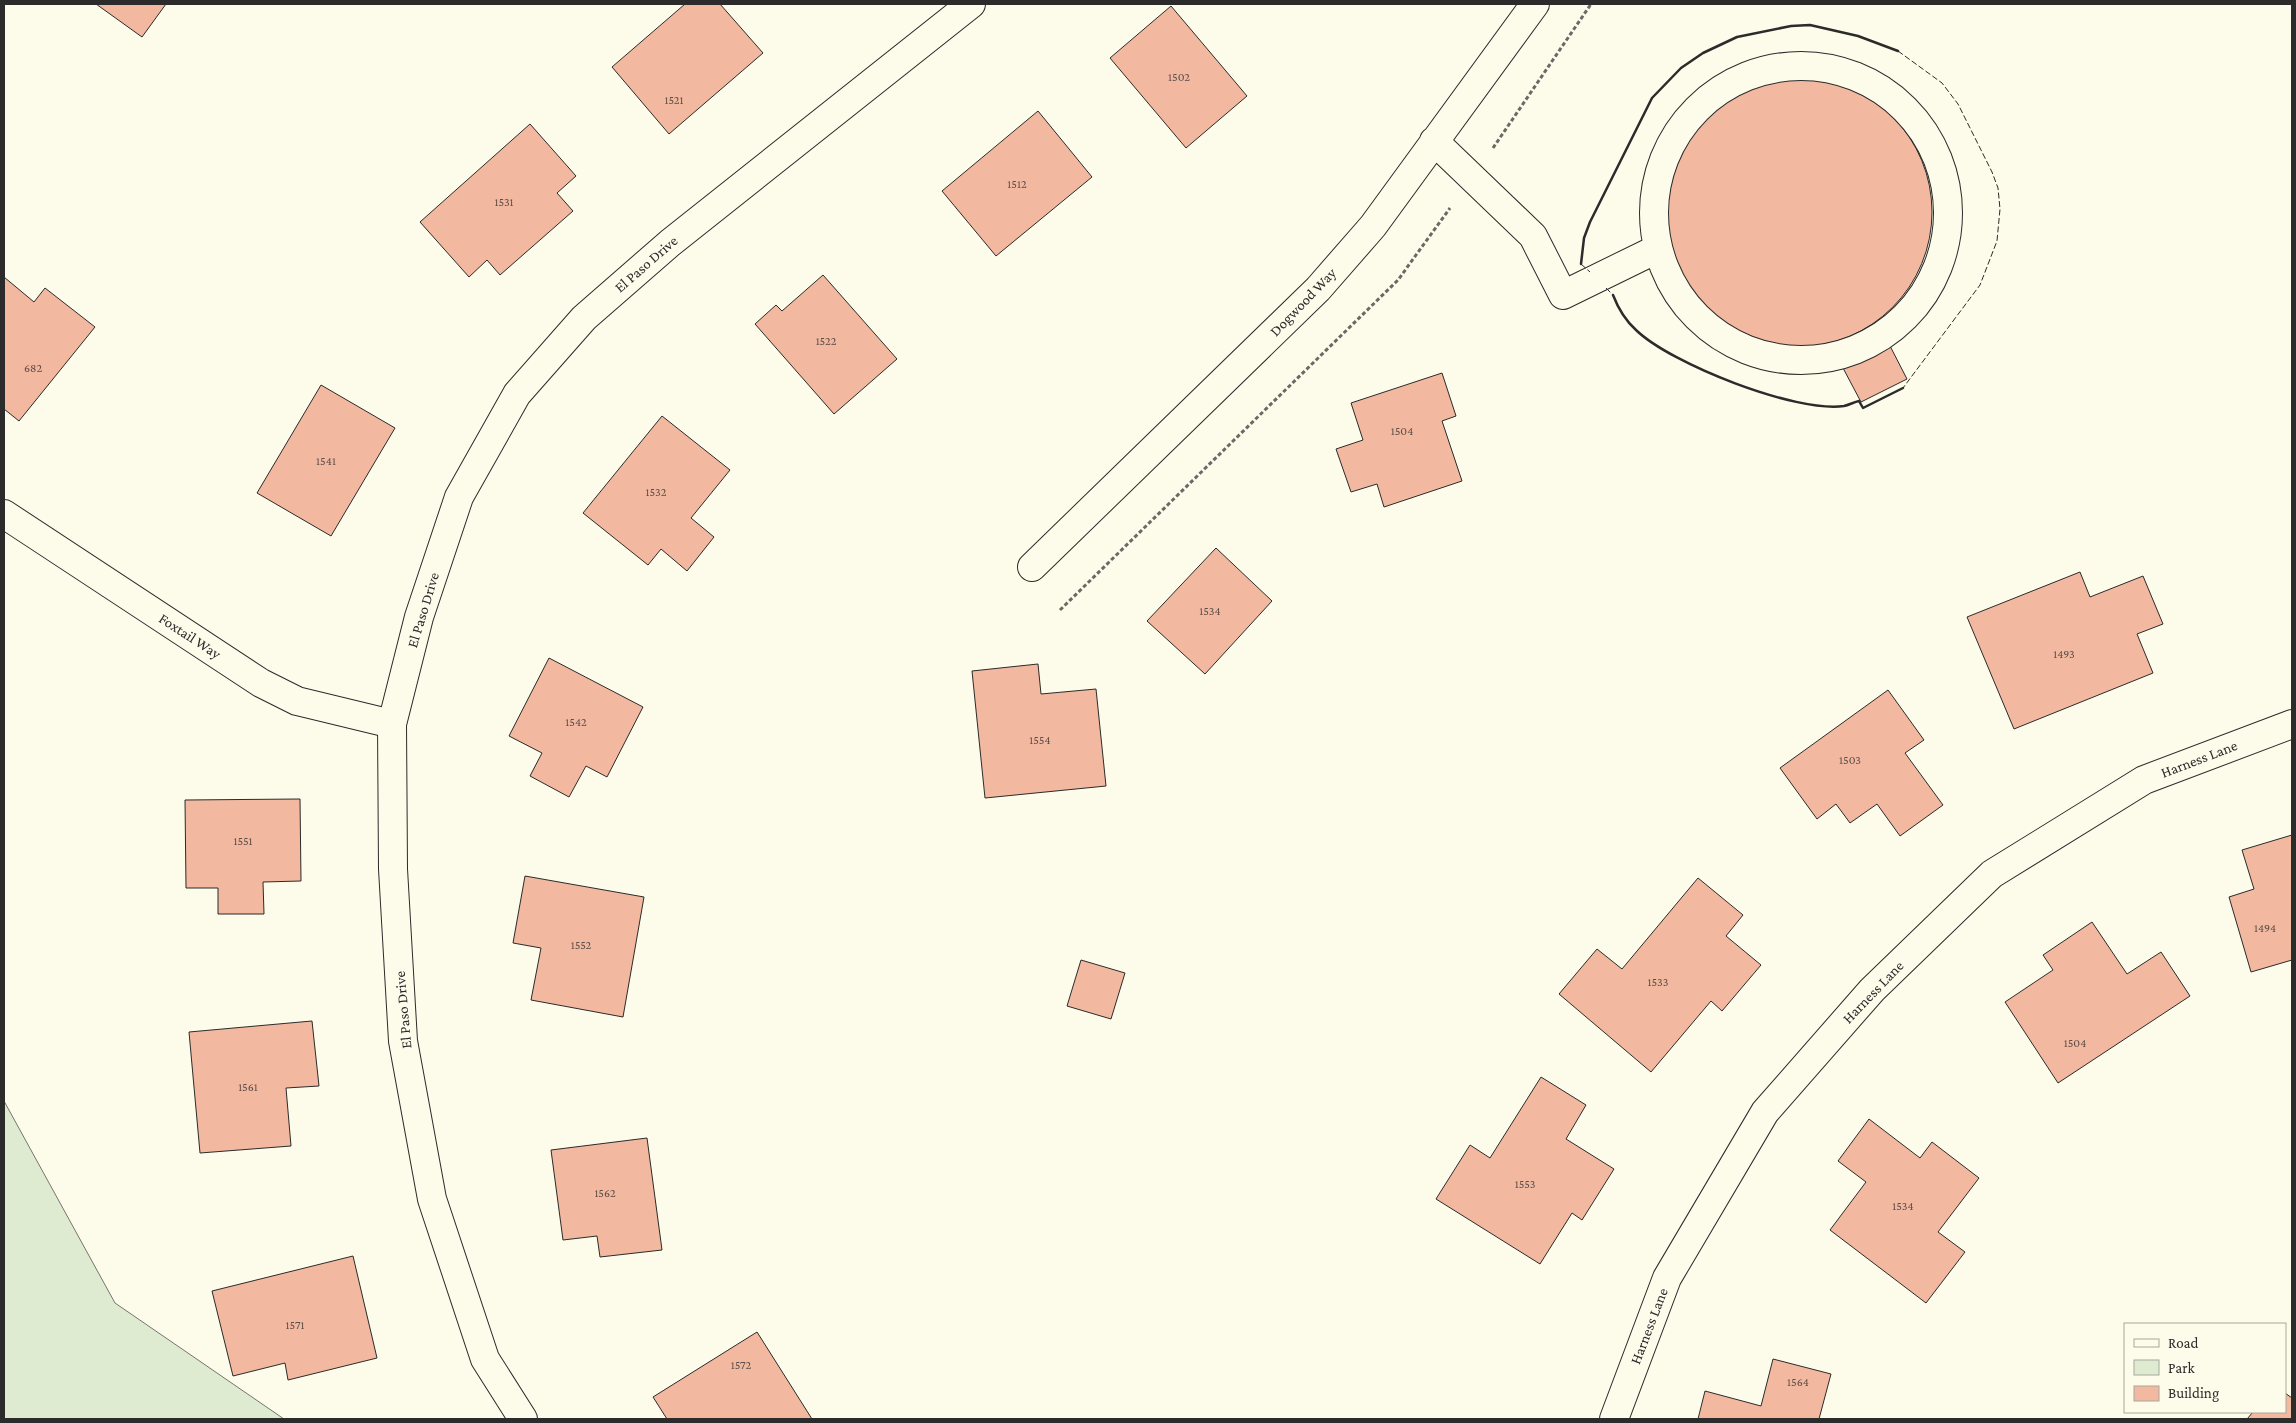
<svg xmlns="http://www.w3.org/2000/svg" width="2296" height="1423" font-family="'Crimson Pro',serif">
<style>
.green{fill:#deebd1;stroke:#74746e}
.building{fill:#f2b8a0;stroke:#2b2b2b}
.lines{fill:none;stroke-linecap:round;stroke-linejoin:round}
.minor-casing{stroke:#2b2b2b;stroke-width:30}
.path{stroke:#6a6964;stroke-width:3;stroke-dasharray:4 2.5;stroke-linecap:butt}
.minor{stroke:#fdfbea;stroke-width:28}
.fence{stroke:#2b2b2b;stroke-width:1;stroke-dasharray:6 2.5;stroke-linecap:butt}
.wall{stroke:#2b2b2b;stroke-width:2.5}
.labels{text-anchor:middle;stroke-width:4;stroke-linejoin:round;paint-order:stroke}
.number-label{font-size:12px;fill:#5d4e48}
.street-label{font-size:15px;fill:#2b2b2b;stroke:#fdfbea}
</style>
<rect width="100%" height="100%" fill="#fdfbea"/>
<path class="green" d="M4,1101l111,202 169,116h-280z"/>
<path class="building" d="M96,4h70l-24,33z
M685,4h35l43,49 -94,81 -57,-67z
M1171,6l76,90 -61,52 -76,-90z
M1662 212a135 135 0 1 1 270 0a135 135 0 1 1-270 0Z
M1038,111l54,66 -96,79 -54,-65z
M530,124l46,52 -19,17 16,18 -73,64 -13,-15 -18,17 -49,-55z
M823,275l74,84 -63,55 -79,-90 21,-19 6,6z
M4,277l30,25 11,-14 50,39 -76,94 -15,-12z
M1889,344l18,35 -46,23 -18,-34z
M1442,373l14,43 -14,5 20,60 -78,26 -7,-23 -26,8 -15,-43 27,-9 -12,-37z
M321,385l74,43 -64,108 -74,-43z
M662,416l68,54 -39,48 23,19 -27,34 -26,-22 -13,16 -65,-52z
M1216,548l56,53 -67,73 -58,-53z
M2080,572l10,25 53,-21 20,48 -26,10 16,39 -139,56 -47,-112z
M549,658l94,49 -36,70 -21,-11 -17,31 -39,-21 12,-23 -33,-17z
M1038,664l3,30 55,-5 10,97 -121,12 -13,-127z
M1888,690l36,50 -19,13 38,52 -43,31 -23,-32 -27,19 -14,-19 -19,15 -37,-51z
M300,799l1,82 -38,1 1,32h-46v-26h-32l-1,-88z
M2292,835v125l-41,12 -22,-75 25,-8 -12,-39z
M525,876l119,21 -21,120 -92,-17 10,-52 -28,-5z
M1698,878l45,37 -17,21 35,29 -39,46 -11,-10 -60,71 -92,-78 38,-45 25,20z
M2092,922l35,52 34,-22 29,44 -132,87 -53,-81 48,-32 -10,-15z
M1081,960l44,13 -14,46 -44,-13z
M312,1021l7,65 -33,2 5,58 -91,7 -11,-121z
M1541,1077l45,28 -20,34 48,30 -32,51 -10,-7 -32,51 -104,-65 34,-54 20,13z
M1869,1119l51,39 12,-16 47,36 -41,54 27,20 -39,51 -96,-73 36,-48 -28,-21z
M647,1138l15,112 -62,7 -3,-21 -34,4 -12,-90z
M353,1256l24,102 -89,22 -3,-17 -52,13 -21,-85z
M757,1332l55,87h-145l-14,-22z
M1773,1359l58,15 -12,45h-121l7,-28 56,15z
M2285,1393l7,5v21h-45l6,-7h32z"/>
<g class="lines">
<g class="minor-casing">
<path id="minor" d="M1654 213a147 147 0 1 1 294 0a147 147 0 1 1-294 0Z
M1434,141l99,95 30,59 94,-46
M4,514l257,169 36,18 95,23
M1032,567l286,-278 55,-63 162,-222
M523,1419l-38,-60 -53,-160 -29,-158 -10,-172 -1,-145 27,-107 40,-120 58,-103 67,-76 86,-75 301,-239
M1614,1419l53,-141 98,-166 107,-122 120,-116 152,-94 148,-56"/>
</g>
<path class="path" d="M1493,148l98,-144
M1060,610l338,-330 52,-72"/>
<use href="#minor" class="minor"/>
<path class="fence" d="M1898,51l44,32 16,21 34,68 6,16 2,21 -3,32 -17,44 -77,103
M1581,264l9,8
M1606,288l7,7"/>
<path class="wall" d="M1581,264l3,-26 6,-16 62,-124 29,-30 22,-15 34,-16 54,-11 19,-1 48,11 40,15
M1613,295c5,13 13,26 23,35 35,34 160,83 208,76 5,-1 10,-4 15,-5l4,7 40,-20"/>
</g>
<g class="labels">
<g class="number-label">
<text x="1179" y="81">1502</text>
<text x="674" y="104">1521</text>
<text x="1017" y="188">1512</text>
<text x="504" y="206">1531</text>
<text x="826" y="345">1522</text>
<text x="33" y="372">682</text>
<text x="1402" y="435">1504</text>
<text x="326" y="465">1541</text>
<text x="656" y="496">1532</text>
<text x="1210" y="615">1534</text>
<text x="2064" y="658">1493</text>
<text x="576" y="726">1542</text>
<text x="1040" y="744">1554</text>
<text x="1850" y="764">1503</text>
<text x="243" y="845">1551</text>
<text x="2265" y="932">1494</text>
<text x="581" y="949">1552</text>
<text x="1658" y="986">1533</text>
<text x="2075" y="1047">1504</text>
<text x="248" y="1091">1561</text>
<text x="1525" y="1188">1553</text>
<text x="605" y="1197">1562</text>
<text x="1903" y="1210">1534</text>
<text x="295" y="1329">1571</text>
<text x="741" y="1369">1572</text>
<text x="1798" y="1386">1564</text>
</g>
<g class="street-label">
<text transform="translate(646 264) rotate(-41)" y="5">El Paso Drive</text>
<text transform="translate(1303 302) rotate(-46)" y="5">Dogwood Way</text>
<text transform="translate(423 610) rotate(-73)" y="5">El Paso Drive</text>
<text transform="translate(190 636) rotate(33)" y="5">Foxtail Way</text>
<text transform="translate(2199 759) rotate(-21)" y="5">Harness Lane</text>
<text transform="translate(1873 992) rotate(-46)" y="5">Harness Lane</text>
<text transform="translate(403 1010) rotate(-95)" y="5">El Paso Drive</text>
<text transform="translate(1649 1326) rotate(-69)" y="5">Harness Lane</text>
</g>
</g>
<rect width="2296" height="1423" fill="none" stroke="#2b2b2b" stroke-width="10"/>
<rect x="2124" y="1323" width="162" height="90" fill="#fdfbea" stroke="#a9a89e"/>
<rect x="2134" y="1339" width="25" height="8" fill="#fdfbea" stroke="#a9a89e"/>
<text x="2168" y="1348" font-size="15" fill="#2b2b2b">Road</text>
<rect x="2134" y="1360" width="25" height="15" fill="#deebd1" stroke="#a9a89e"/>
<text x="2168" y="1373" font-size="15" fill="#2b2b2b">Park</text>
<rect x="2134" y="1386" width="25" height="15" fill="#f2b8a0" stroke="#a9a89e"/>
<text x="2168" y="1398" font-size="15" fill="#2b2b2b">Building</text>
</svg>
